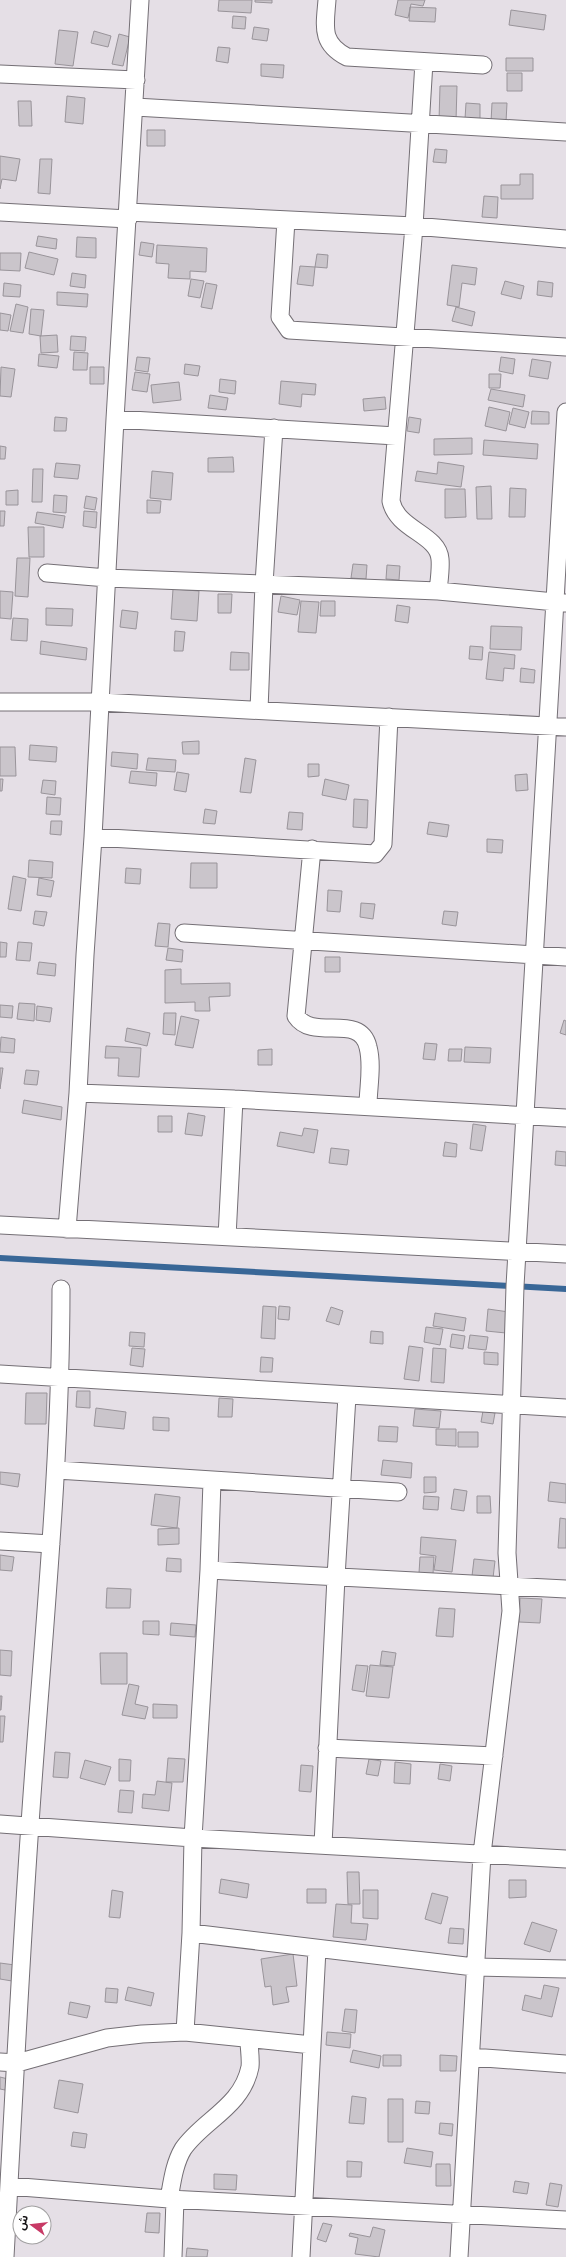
<svg xmlns="http://www.w3.org/2000/svg" width="566" height="2257" font-family="'Noto Serif','Noto Sans Arabic',serif">
<style>
.lines{fill:none;stroke-linecap:round;stroke-linejoin:round}
.stream{stroke:#396797;stroke-width:6}
.building{fill:#cac5cb;stroke:#99949a}
.minor-casing{stroke:#746f75;stroke-width:19}
.minor{stroke:#fff;stroke-width:17}
</style>
<rect width="100%" height="100%" fill="#e5dfe6"/>
<g class="lines">
<path class="stream" d="M0,1258l566,31"/>
</g>
<path class="building" d="M219,0h33l-1,13 -33,-2z
M255,0h17v3l-17,-1z
M398,0h27l-2,6 -12,-2 -3,14 -13,-3z
M410,7l26,1 -1,14 -26,-1z
M511,10l35,5 -2,15 -35,-5z
M233,16l13,1 -1,12 -13,-1z
M254,27l15,2 -2,12 -15,-2z
M59,30l19,2 -5,34 -18,-2z
M94,31l17,5 -3,11 -17,-4z
M119,34l11,3 -7,29 -11,-2z
M218,47l12,1 -2,15 -12,-2z
M506,58h27v13h-27z
M261,64l23,1 -1,13 -22,-2z
M507,73h15v18h-15z
M440,86h17l-1,35h-17z
M67,96l18,2 -2,26 -18,-2z
M18,101h13l1,25h-13z
M466,103l14,1v15h-15z
M492,103h15l-1,19h-15z
M147,130h18v16h-18z
M435,149l12,1 -1,13 -13,-1z
M0,156l20,3 -4,22 -14,-2 -2,10z
M40,159h12l-2,35 -12,-1z
M520,174h13v25h-32v-14h19z
M484,196l14,1 -1,21 -15,-1z
M38,236l19,3 -1,10 -20,-3z
M77,237l19,1v20l-20,-1z
M141,242l13,2 -2,13 -13,-2z
M157,245l50,3 -1,24 -16,-1v8l-22,-1 1,-14 -13,-1z
M29,252l29,7 -4,16 -29,-7z
M0,253h21l-1,18 -20,-1z
M317,254l11,1 -1,13 -12,-1z
M452,265l25,3 -2,17 -13,-2 -3,24 -12,-2z
M300,266l15,1 -2,19 -16,-2z
M72,273l14,2 -1,13 -15,-2z
M191,279l13,2 -4,17 -12,-2z
M505,281l19,5 -3,13 -20,-5z
M538,281l15,2 -1,14 -15,-2z
M4,283l17,2 -1,12 -17,-1z
M206,283l11,2 -5,24 -11,-2z
M57,292l31,2 -1,13 -30,-2z
M16,304l12,3 -5,26 -13,-2z
M456,307l19,5 -3,14 -20,-5z
M31,309l13,1 -3,26 -12,-2z
M0,313l11,2 -3,16 -8,-1z
M57,335l1,17 -17,1 -1,-17z
M71,336l15,1 -1,14 -15,-1z
M74,352l14,1 -1,17h-14z
M39,354l20,2 -2,12 -19,-2z
M137,357l13,1 -2,14 -13,-2z
M501,357l14,2 -2,15 -14,-3z
M532,359l19,3 -3,17 -19,-3z
M185,364l15,2 -2,10 -14,-2z
M1,367l14,2 -4,28 -11,-1z
M90,367h14v17h-14z
M135,372l15,2 -3,18 -15,-2z
M489,374h12l-1,14h-11z
M220,379l16,2 -1,13 -16,-2z
M281,381l35,3 -1,11 -13,-1 -1,13 -22,-3z
M179,382l2,18 -28,3 -2,-18z
M491,389l34,6 -2,12 -35,-7z
M210,395l18,3 -2,12 -18,-2z
M385,397l1,12 -22,2 -1,-12z
M489,407l21,5 -4,19 -21,-5z
M513,408l16,4 -4,16 -16,-4z
M532,411l17,1v12h-18z
M55,417l12,1 -1,13h-12z
M409,417l12,2 -2,14 -12,-2z
M472,438v16l-38,1v-16z
M484,440l54,4 -1,15 -54,-4z
M0,446l6,1 -1,12h-5z
M233,457l1,15h-26v-14z
M438,462l26,4 -3,21 -46,-6 2,-10 20,3z
M56,463l24,2 -2,14 -24,-2z
M33,469h10l-1,33h-10z
M152,471l21,2 -2,27 -21,-2z
M491,486l1,33h-15l-1,-32z
M510,488l16,1 -1,28h-16z
M445,489h20l1,28 -21,1z
M18,490v15h-12v-14z
M54,495l13,1 -1,17 -13,-1z
M86,496l11,2 -2,12 -11,-2z
M147,500l14,1 -1,12h-13z
M0,511h5l-1,15h-4z
M84,511l13,1 -1,16 -13,-2z
M37,512l28,4 -2,12 -28,-5z
M28,527h16v30h-15z
M17,558h13l-2,39 -13,-1z
M353,564l14,1 -1,14 -15,-1z
M387,565l13,1 -1,14 -13,-1z
M173,589l26,2 -2,30 -26,-2z
M0,591l13,1 -2,27 -11,-1z
M218,594h14l-1,19h-13z
M281,596l19,4 -3,15 -19,-3z
M301,601l18,1 -3,31 -18,-1z
M321,601h14v15h-15z
M397,605l13,2 -2,16 -13,-2z
M46,608l27,1 -1,17 -26,-1z
M122,610l16,2 -2,17 -16,-2z
M13,618l15,1 -1,22 -16,-1z
M491,626l31,1 -1,23 -31,-1z
M175,631l10,1 -2,19h-9z
M41,641l46,7 -1,12 -46,-6z
M470,646l13,1 -1,13 -13,-1z
M231,652l18,1v17h-19z
M489,652l26,3 -1,14 -10,-1 -1,13 -17,-2z
M521,668l14,2 -1,13 -14,-1z
M199,741v13h-16l-1,-12z
M30,745l27,2 -1,15 -27,-2z
M0,747h15l1,29h-16z
M112,752l26,2 -1,15 -26,-3z
M148,758l28,2 -1,12 -29,-2z
M245,758l11,2 -5,33 -11,-1z
M308,764h11v12l-11,1z
M131,771l26,2 -1,13 -27,-3z
M177,772l12,2 -3,18 -12,-2z
M527,774l1,16 -12,1 -1,-16z
M0,779h3l-1,12h-2z
M325,779l24,6 -3,15 -24,-5z
M43,780l13,1 -1,14 -14,-2z
M47,797l14,1 -1,17 -14,-1z
M354,799l14,1 -1,28 -14,-1z
M205,809l12,2 -2,13 -12,-1z
M289,812l14,1 -1,17 -15,-1z
M51,821h11l-1,14 -11,-1z
M429,822l20,3 -2,12 -20,-3z
M487,839l16,1 -1,13 -15,-1z
M29,860l24,2 -1,16 -24,-1z
M191,863h26v25h-27z
M126,868l15,1 -1,15 -15,-1z
M13,876l13,3 -5,32 -13,-2z
M39,878l15,3 -3,16 -14,-2z
M328,890l14,1 -2,21 -13,-1z
M361,903l14,1 -2,15 -13,-2z
M35,911l12,1 -3,14 -11,-2z
M444,911l14,1 -2,14 -14,-2z
M158,923l12,1 -2,23 -13,-1z
M0,942l7,1 -1,14h-6z
M18,942l14,1 -2,18 -14,-1z
M168,948l15,2 -1,12 -16,-2z
M325,957h15v15h-15z
M39,962l17,2 -1,12 -18,-2z
M181,969v15l49,-1v13l-21,1 1,14h-15v-9l-30,1v-33z
M19,1003l16,1 -1,17 -17,-2z
M0,1005l13,1 -1,12 -12,-1z
M37,1006l15,2 -2,14 -14,-2z
M164,1013h12l-1,22 -12,-1z
M181,1016l18,4 -6,28 -18,-3z
M564,1020l2,1v14l-6,-2z
M127,1028l23,5 -3,13 -22,-5z
M1,1037l14,2 -1,14 -14,-1z
M425,1043l12,1 -2,16 -12,-1z
M106,1046l35,2 -2,29 -21,-1 1,-18h-14z
M465,1047l26,1 -1,15 -26,-1z
M272,1049v16h-14v-15z
M449,1049h13l-1,12h-13z
M0,1068h3l-3,21z
M26,1070l13,1 -2,14 -13,-1z
M24,1100l38,7 -1,13 -39,-7z
M188,1113l17,3 -3,20 -17,-2z
M158,1116h14v16h-14z
M473,1124l13,2 -4,25 -12,-2z
M304,1128l14,2 -4,23 -37,-7 3,-14 22,4z
M445,1142l12,2 -1,13 -13,-1z
M331,1148l18,2 -2,15 -18,-2z
M556,1151l10,1v14l-11,-1z
M263,1306l13,1 -1,32 -14,-1z
M279,1306l11,1 -1,13 -11,-1z
M331,1307l12,4 -4,14 -13,-4z
M488,1309l21,3 -3,21 -20,-2z
M435,1313l31,5 -2,13 -31,-5z
M426,1327l17,2 -3,16 -16,-3z
M371,1331l12,1v12l-13,-1z
M130,1332l15,1 -1,14 -15,-1z
M452,1334l13,2 -2,13 -13,-2z
M470,1335l18,2 -2,13 -18,-2z
M409,1346l14,2 -4,33 -15,-2z
M132,1348l13,1 -2,18 -13,-2z
M433,1348l13,1 -2,34 -13,-1z
M484,1352l14,1v12l-14,-1z
M261,1357l12,1 -1,14h-12z
M77,1391h13v17l-14,-1z
M26,1393h21l-1,31h-21z
M219,1398l14,1 -1,18h-14z
M96,1408l30,4 -2,17 -30,-3z
M415,1409l26,2 -2,17 -26,-2z
M483,1411l12,2 -2,11 -12,-2z
M153,1417l16,1v13l-16,-1z
M379,1426l19,1 -1,15 -19,-1z
M436,1429h20v17l-20,-1z
M458,1432h20v15h-20z
M383,1460l29,3 -1,15 -30,-3z
M0,1472l20,2 -2,13 -18,-3z
M424,1477h12v15l-12,1z
M550,1482l16,2v19l-18,-2z
M454,1489l13,2 -3,20 -13,-2z
M155,1494l25,3 -3,31 -26,-3z
M424,1496l15,1 -1,13 -15,-1z
M477,1496h13l1,17h-14z
M560,1518l6,1v29h-8z
M179,1528v16l-21,1v-16z
M421,1537l35,3 -4,32 -18,-2 2,-14 -16,-2z
M0,1555l14,2 -2,14 -12,-1z
M420,1557h14l-1,17 -14,-1z
M167,1558l14,1v13l-15,-1z
M474,1559l21,2 -2,17 -21,-2z
M107,1588l24,1 -1,19h-24z
M520,1598l22,1 -2,24 -21,-1z
M439,1608l16,1 -2,28 -17,-1z
M143,1621h16v14l-16,-1z
M171,1623l25,2 -1,12 -25,-2z
M0,1650l12,1 -1,25 -11,-1z
M382,1651l14,2 -2,13 -14,-1z
M100,1653h27v31h-26z
M356,1665l12,1 -4,26 -12,-2z
M370,1665l23,2 -4,31 -23,-2z
M129,1684l10,2 -4,18 13,3 -3,12 -23,-4z
M0,1696h2l-1,14h-1z
M153,1704l24,1v13h-24z
M0,1716h5l-2,26h-3z
M55,1752l15,1 -2,25 -15,-1z
M168,1758l17,1 -2,23h-17z
M119,1759l12,1 -1,21h-11z
M369,1759l12,2 -3,15 -12,-2z
M85,1760l26,7 -6,18 -25,-7z
M395,1762l16,2 -1,20 -16,-1z
M440,1764l12,2 -2,15 -12,-2z
M301,1765l12,1 -2,26 -12,-1z
M157,1781l15,2 -3,28 -27,-3 1,-14 12,1z
M120,1790l14,1 -2,22 -14,-1z
M347,1872h12l1,32h-12z
M221,1879l28,5 -2,14 -28,-5z
M509,1880h17v17l-17,1z
M307,1889h19v14h-19z
M112,1890l11,2 -3,26 -11,-1z
M363,1890h15v29l-15,-1z
M432,1893l16,4 -7,27 -16,-5z
M336,1904l16,1 -1,18 17,1 -2,16 -33,-3z
M532,1922l25,8 -7,22 -26,-8z
M450,1928l14,1 -1,15 -15,-1z
M293,1954l4,32 -11,1 3,15 -16,3 -2,-19 -6,1 -4,-28z
M0,1963l15,2 -3,16 -12,-2z
M544,1985l15,3 -7,29 -30,-7 3,-15 16,4z
M128,1987l26,6 -3,13 -26,-6z
M106,1988l12,1 -1,14 -12,-1z
M70,2002l20,4 -3,12 -19,-4z
M345,2009l12,1 -2,23 -13,-2z
M327,2032l24,2 -1,14 -24,-3z
M353,2050l28,6 -2,12 -29,-6z
M383,2055h18v11h-18z
M440,2055l17,1 -1,15h-16z
M0,2077l8,2 -3,11 -5,-1z
M59,2080l24,4 -5,29 -24,-5z
M352,2096l14,2 -2,26 -15,-1z
M388,2099h15v43h-15z
M416,2101l14,1 -1,12 -14,-1z
M440,2123l13,1 -1,12 -13,-2z
M73,2132l14,2 -2,14 -14,-2z
M407,2148l26,4 -2,15 -27,-4z
M347,2161l15,1 -1,15h-14z
M436,2164h14l1,22h-15z
M214,2174l23,1 -1,15 -22,-1z
M515,2181l14,2 -2,11 -14,-2z
M550,2183l12,2 -4,22 -12,-2z
M147,2213h13l-1,20 -14,-1z
M323,2223l9,2 -6,17 -9,-3z
M373,2227l12,3 -6,27 -24,-3 3,-16 -9,-2 1,-3 20,4z
M187,2248l21,2 -1,7h-21z"/>
<g class="lines">
<g class="minor-casing">
<path id="minor" d="M327,0c-2,26 -7,43 20,57l136,8
M424,62l-10,164 -23,275c6,29 47,33 49,58 1,10 -1,22 -2,32
M0,74l136,6
M135,107l431,25
M0,212l128,7
M128,212l286,14 152,13
M286,220l-6,97 9,13 277,17
M115,419l281,17
M47,573l60,5 331,13 128,12
M0,702h100l466,25
M259,710l5,-126 10,-156
M93,837l282,17 8,-10 6,-127
M312,849l-16,167c17,26 64,-4 72,31 5,19 0,41 0,59
M184,933l382,24
M78,1093l156,6 332,19
M0,1225l566,29
M67,1229l11,-136 7,-138 8,-118 22,-418 25,-419
M227,1237l7,-138
M0,1374l566,34
M57,1470l341,22
M0,1541l51,3
M209,1570l357,19
M327,1748l167,8
M0,1824l193,14 373,21
M323,1845l13,-268 11,-181
M191,1933l283,34 92,2
M185,2032l6,-99 2,-95 16,-268 3,-89
M471,2057l95,7
M0,2062l17,1 90,-25 35,-4 43,-2 127,13
M9,2186l160,13 397,21
M169,2199c3,-16 5,-35 14,-50 20,-29 59,-42 67,-82 1,-8 -1,-19 -1,-27
M5,2257c8,-144 15,-289 25,-433 12,-178 31,-356 31,-535
M173,2257l2,-58
M301,2257l16,-308
M459,2257l23,-403 29,-243 -4,-58 8,-267 51,-874"/>
</g>
<use href="#minor" class="minor"/>
</g>
<g transform="translate(32 2225) rotate(285)"><circle r="19" fill="#ffffff" stroke="#a1a0a1"/>
<path d="M0-3L7 15L0 10L-7 15Z" fill="#c83a66"/>
<text y="-6" font-size="11" font-weight="bold" text-anchor="middle" fill="#141214">ش</text>
</g>
</svg>
